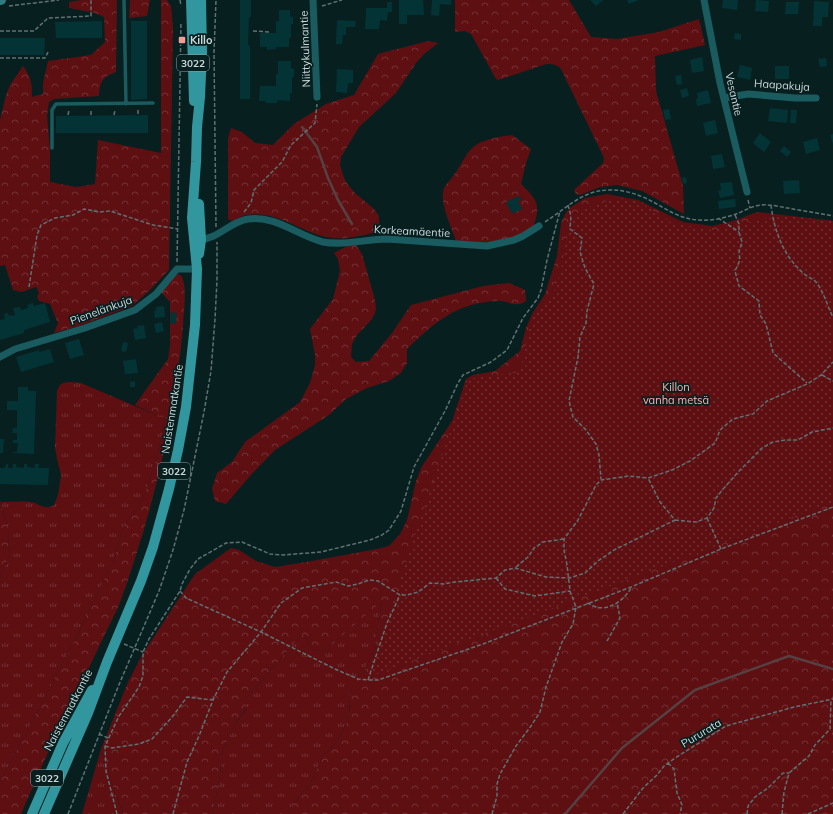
<svg xmlns="http://www.w3.org/2000/svg" width="833" height="814" font-family="Mulish,sans-serif">
<style>
.grass{fill:url(#grass-tufts)}
.forest{fill:url(#forest-crowns)}
.park{fill:url(#park-dots)}
.lines{fill:none;stroke-linecap:round;stroke-linejoin:round}
.stream{stroke:#564142;stroke-width:2.5}
.building{fill:#043336}
.path{stroke:#5f7273;stroke-width:1.5;stroke-dasharray:4 2;stroke-linecap:butt}
.lane{stroke:#195b5f;stroke-width:3.5}
.street{stroke:#195b5f;stroke-width:7}
.secondary{stroke:#317b80;stroke-width:10}
.primary{stroke:#31969d;stroke-width:10}
.poi-dot{fill:#f59c95;stroke:#081f20;stroke-width:1.5}
.labels{text-anchor:middle;stroke-width:3.5;stroke-linejoin:round;paint-order:stroke}
.shield{fill:#081f20;stroke:#90a0a2;stroke-width:1}
.shield-label{font-size:10px;font-weight:bold;fill:#cbd8d9}
.poi-label{font-size:11px;font-weight:bold;fill:#cbd8d9;stroke:#081f20;text-anchor:start}
.street-label{font-size:11px;fill:#cbd8d9;stroke:#081f20}
.park-label{font-size:11px;fill:#feb3ac;stroke:#081f20}
</style>
<defs>
<pattern id="grass-tufts" width="24" height="20" patternUnits="userSpaceOnUse"><rect width="24" height="20" fill="#5e0f12"/><path d="M3 7l-1-3M5 7V3M7 7l1-3M15 17l-1-3M17 17v-4M19 17l1-3" fill="none" stroke="#743134"/></pattern>
<pattern id="forest-crowns" width="20" height="18" patternUnits="userSpaceOnUse"><rect width="20" height="18" fill="#5e0f12"/><path d="M2 6a3 3 0 1 1 6 0M12 15a3 3 0 1 1 6 0" fill="none" stroke="#743134"/></pattern>
<pattern id="park-dots" width="8" height="8" patternUnits="userSpaceOnUse"><rect width="8" height="8" fill="#5e0f12"/><path d="M2 2h.1M6 6h.1" fill="none" stroke="#743134" stroke-width="1.8" stroke-linecap="round"/></pattern>
</defs>
<rect width="100%" height="100%" fill="#081f20"/>
<path class="grass" d="M68,382l13,1 75,32h10l-10,45 -14,41 -19,27 -9,31 -35,73 -79,150v-204l9,-22 -1,-27 -7,-27c10,0 20,-1 29,0 10,1 14,9 24,3l4,-10 3,-20 -4,-16 -2,-12 2,-56c2,-7 5,-8 11,-9z
M382,600l-8,50 -10,22 -11,13 -4,15 1,16 -13,26 -14,14 -12,26 -19,24 -4,8h-76l7,-32 4,-33 11,-23 12,-17v-11l56,-64 13,16 6,1 8,-4z
M101,749l6,22 16,43h-41z"/>
<path class="forest" d="M82,0h35l-1,72c-14,5 -16,10 -17,24l-45,3 -5,3 -2,14 3,35v31l26,5 19,-3 3,-44 63,13v-153h6l4,6 2,21 -4,243 -19,20 -18,16 -53,20 -25,7 4,-10 -8,-19 -11,-3 -2,-4 2,-4 -3,-6 -15,5 -8,-2 -8,-25 -5,1v-146l6,-25 4,-10 13,-19c8,10 9,19 9,31l11,-3v-11l5,-22 43,-6 14,-13 -1,-25 -9,-4 -26,-5v-6z
M130,0h20l-3,16 -18,2z
M455,0h114l22,37 26,2 42,-7 40,-13 6,26 -50,11 1,35 27,95 1,28 -42,-23 -25,-6 -17,2 -20,8 -4,-1 -2,-4 29,-27 1,-5 -43,-89c-5,-5 -8,-5 -15,-5l-48,16 -2,-1 -25,-45 -6,-3 -10,1z
M428,41l10,2 -15,12 -7,8 -20,30 -37,34 -18,30 -1,8 4,13 4,7 7,8 19,16 5,7v12l3,3c-19,4 -40,11 -60,5 -25,-7 -48,-26 -76,-21 -4,1 -9,4 -14,6l-4,-2v-81l3,-10 11,4 13,11 18,2 21,-21 32,-20 28,-9 24,-41z
M512,135l19,14 -5,14 -5,21c17,17 20,20 12,44l-17,9 -24,6 -36,-2c-4,-13 -15,-34 -13,-48 0,-7 7,-12 11,-18 6,-8 10,-18 17,-26 10,-10 28,-12 41,-14z
M607,194l31,6 45,22 29,4 21,-5 24,-9 76,9v593h-545l4,-8 19,-24 12,-26 14,-14 13,-26 -1,-16 4,-16 11,-12 10,-22 8,-49 -53,46 -8,4 -6,-1 -13,-16 -56,64v10l-12,18 -11,23 -4,33 -7,32h-89l-16,-43 -6,-22 27,-67 14,-27 53,-81 36,-26 8,2 17,11 19,6 37,-6 65,-12 12,-3 11,-12 7,-14 9,-39 5,-13 31,-47 14,-42 7,-4 22,-4 25,-20 6,-23 6,-14 13,-20 12,-38 4,-33 5,-11 5,-5 14,-9z
M351,244l5,1 6,9 13,46 1,10 -4,9 -15,16 -5,9 -1,13 5,5 13,-1 23,-28 19,-28 72,-19 26,-3 16,7 1,11c-2,1 -5,3 -8,3 -7,1 -14,-4 -21,-3 -41,2 -62,21 -90,48v14l-6,10 -12,8 -22,7 -21,11 -17,16 -54,35 -25,26 -24,28 -11,-3 -3,-12 5,-16 15,-11 13,-20 55,-40 10,-19 5,-18v-10l-5,-26 23,-30 7,-28 -2,-12 -4,-6z
M179,274c10,5 4,42 4,52 -8,92 -30,184 -61,271 -4,12 -10,22 -15,33 -12,25 -24,50 -36,74 -18,36 -34,73 -50,110h-21v-32l79,-150 35,-73 9,-31 19,-27 14,-41 10,-44 -10,-1 -21,-10 33,-46 2,-13v-44l-10,-11 16,-16z
M0,500l8,29 1,27 -9,22z"/>
<path class="park" d="M625,198l18,6 29,19 40,7 52,-11 26,-3 43,5v281l-466,176 101,-299 52,-7 13,-60 18,-12 10,-30 9,-51c21,-15 30,-17 55,-21z"/>
<g class="lines">
<path class="stream" d="M302,127l15,20 11,31 10,22 14,24
M565,814l57,-66 73,-58 94,-34 44,13"/>
</g>
<path class="building" d="M240,0h11v17h-2l-1,28 2,1v53h-10z
M399,0h24l1,15h-17v9h-8z
M432,0h19v5l-11,-1 -1,12 -8,-1z
M590,0h13l-7,6z
M627,0h12l-10,4z
M723,0h15l-1,10 -15,-2z
M756,0l13,1 -1,11 -13,-1z
M814,1l15,1 -1,15h-6v9h-9z
M387,2h5v10h-4l-1,9 -7,-1 -1,9h-14l1,-21h21z
M786,2h13l-1,12h-13z
M279,10h11v7h3v7h-2v14h-2v9h-13v2l-9,1v-3h-7v-14h16v-12h3z
M337,20l19,1 -1,6h-9v8h-3l-1,9h-6z
M102,21v17h-46l-1,-16z
M131,21h16v78l-16,1z
M735,33l6,1v6l-7,-1z
M0,38h45l-1,17h-44z
M702,57l2,14 -12,2 -2,-13z
M826,58l1,8 -7,1 -2,-8z
M278,61h13v7l3,1v8h-2v16h-2v8l-13,-1v3h-11v-2h-7l1,-15h16v-12h2z
M740,65l12,3 -2,12 -13,-3z
M775,66h14v13h-14z
M337,69l16,1v13h-5l-1,10 -11,-1z
M681,75l1,9 -5,1 -2,-9z
M687,88l2,8 -7,2 -2,-8z
M708,90l3,13 -14,3 -1,-7h2l-1,-6z
M770,108l18,2 -1,13 -19,-2z
M669,109l2,10 -6,1 -2,-10z
M791,110h6l-1,13h-6z
M148,115v18h-92v-17z
M715,120l3,13 -12,3 -3,-13z
M760,133l11,9 -7,10 -11,-9z
M833,134v10l-3,-9z
M817,138l3,12 -14,4 -3,-12z
M784,146l7,6 -4,5 -7,-6z
M722,154l3,13 -12,2 -2,-13z
M686,177l1,6 -4,1 -1,-6z
M799,180l1,13 -16,1 -1,-13z
M732,182l2,13 -14,3 -2,-7 3,-1 -1,-7z
M519,196l3,4 -4,1 4,8 -10,5 -6,-12z
M735,199l1,8 -17,2 -1,-8z
M33,303l1,3 11,-3 5,19 -26,8v3l-24,7v-20l5,-1 -1,-5 4,-1 1,3 6,-1 -2,-7 7,-1 1,3 7,-2 -1,-3z
M164,306l1,11 -10,1 -1,-7h2v-4z
M171,312l6,1 -1,11 -6,-1z
M162,322l2,9 -8,2 -2,-9z
M144,325l2,13 -11,2 -2,-11 5,-1 -1,-2z
M79,339l5,16 -14,4 -5,-16z
M123,342l5,1 -2,9 -5,-1z
M50,349l4,13 -33,10 -5,-15 23,-7v2z
M136,359l2,14 -13,1 -2,-13z
M135,381v6h-5v-5z
M18,387h10v4h8l-2,63 -21,-1v-1h4l1,-9h-5v-3h4v-7h-5l1,-5h4v-18h-10v-9h11z
M0,439h4l-1,14h-3z
M6,464h2v4h5v-4h3v3l8,1v-4h3v3l8,1v-4h4l-1,4h11l-1,17 -48,-1v-16h5z"/>
<g class="lines">
<path class="path" d="M180,0l1,6
M9,6l50,-6
M322,6l20,-6
M0,31h34l14,-13 43,-2v-16
M253,31l18,1
M0,58h45l3,-6
M138,114v-5
M68,115l1,-5
M91,115v-5
M114,115l1,-5
M748,200l2,8
M568,205l3,11 -1,13 12,9 -2,14 5,16 9,16 -7,27 -1,12 -6,14 -2,20 -9,44 4,16 13,13 10,14 3,11 2,24
M771,205c3,25 12,50 31,67 4,4 9,6 13,9 9,10 12,25 18,36
M244,212l7,-9 3,-13 28,-28 9,-17 24,-22 2,-19
M735,215l4,9v8l3,10 -3,10 1,8 -5,11 4,15 20,15 1,14 6,9 7,29 34,30
M718,218l21,14
M545,222c12,-8 23,-17 35,-24 25,-14 52,-8 75,5 14,8 28,17 45,17 11,1 25,-2 36,-6 8,-3 16,-8 25,-9 9,-1 19,2 27,3 15,3 30,5 45,8
M216,227l-2,-175 2,-52
M177,262l4,-240
M29,287l8,-52 4,-10 14,-7 18,-3 11,-6 15,3 11,-1 43,14 25,4
M822,375l11,6
M707,518l14,31
M675,520l21,2 11,-4 7,-10 2,-10 8,-10 16,-18 22,-22 11,-6 12,-2h13l14,-8 21,-4
M516,567l12,-10 6,-9 9,-6 21,-3
M496,578l9,11 30,7 35,-5
M180,591l6,7 75,34 74,37 23,10 10,1h10l105,-36 148,-57 90,-38 112,-42
M587,603c3,1 6,3 9,4 14,4 29,-8 35,-19
M607,641l13,-23 -3,-16
M124,644l19,8
M368,680l19,-57 13,-28
M99,734l9,4
M105,746l7,2 27,-4 13,-5 21,-23 14,-19 26,3
M668,763l6,6 3,24 5,12 -2,9
M68,814l50,-127 41,-96 14,-41 11,-40 20,-98 7,-41 4,-52 2,-39v-38
M117,814l-11,-43 -1,-25 14,-30 20,-29 4,-11v-24l6,-13 31,-48 2,-7 8,-15 8,-10 28,-16 16,-1 28,12 13,1 12,-1 26,-2 49,-12 12,-5 7,-5 12,-19 13,-44 31,-56 13,-28 5,-8 28,-13 16,-12 16,-32 15,-20 3,-8 6,-30 13,-49
M173,814l14,-52 12,-26 14,-36 14,-28 34,-40 20,-29 21,-15 34,-6 12,4 10,-2 11,-4 9,1 22,14h7l11,-3 12,-9 14,1 11,-2 41,-4 9,-8 10,-2 31,9 23,1 16,-5 13,-12 16,-11 61,-30 -15,-18 -12,-24
M492,814l5,-18v-12l3,-10 16,-28 15,-20 9,-14 6,-25 16,-45 11,-18 3,-17 -6,-16 -3,-26 -3,-15v-11l14,-19 18,-35 5,-5 28,-4 19,2 24,-8 18,-9 25,-18 5,-13 13,-11 20,-5 14,-13 40,-17 14,-9 12,-13
M623,814l20,-26 14,-13 7,-9 11,-8 51,-32 68,-19 39,-8
M747,814l1,-8 7,-9 13,-9 15,-15h6
M782,814l2,-22 5,-19 20,-17 6,-11 15,-16 1,-29
M808,814l25,-11"/>
<path class="lane" d="M124,0l2,104
M52,148v-38l4,-6 97,-1"/>
<path class="street" d="M313,0l4,97
M704,0l16,83 27,109
M724,98l24,-4 47,4h21
M198,240c21,-1 31,-18 50,-21 28,-4 50,17 75,23 21,4 43,-3 64,-3l100,7 27,-6 9,-4 16,-10
M0,357l15,-8 70,-21 50,-18 21,-16 21,-25h20"/>
<path class="secondary" d="M0,0h1"/>
<path class="primary" d="M191,0l3,101
M199,254l2,-14 -2,-36
M32,814l31,-71 29,-53
M44,814l44,-101 19,-51 34,-81 12,-34 16,-58 9,-39 8,-43 9,-82 2,-56 -5,-51 4,-56 1,-35 3,-30 2,-45 -1,-52"/>
</g>
<rect class="poi-dot" x="178" y="36" width="8" height="8" rx="2"/>
<g class="labels">
<g class="shield">
<rect x="177" y="55" width="32" height="16" rx="3"/>
<rect x="158" y="463" width="32" height="16" rx="3"/>
<rect x="31" y="770" width="32" height="16" rx="3"/>
</g>
<g class="shield-label">
<text x="193" y="67">3022</text>
<text x="174" y="475">3022</text>
<text x="47" y="782">3022</text>
</g>
<g class="poi-label">
<text x="190" y="44">Killo</text>
</g>
<g class="street-label">
<text transform="translate(305 49) rotate(-92)" y="4">Niittykulmantie</text>
<text transform="translate(782 85) rotate(4)" y="4">Haapakuja</text>
<text transform="translate(734 94) rotate(77)" y="4">Vesantie</text>
<text transform="translate(412 231) rotate(3)" y="4">Korkeamäentie</text>
<text transform="translate(101 310) rotate(-20)" y="4">Pienelänkuja</text>
<text transform="translate(172 409) rotate(-81)" y="4">Naistenmatkantie</text>
<text transform="translate(68 710) rotate(-62)" y="4">Naistenmatkantie</text>
<text transform="translate(701 733) rotate(-31)" y="4">Pururata</text>
</g>
<g class="park-label">
<text x="676" y="391">Killon<tspan x="676" dy="13">vanha metsä</tspan></text>
</g>
</g>
</svg>
